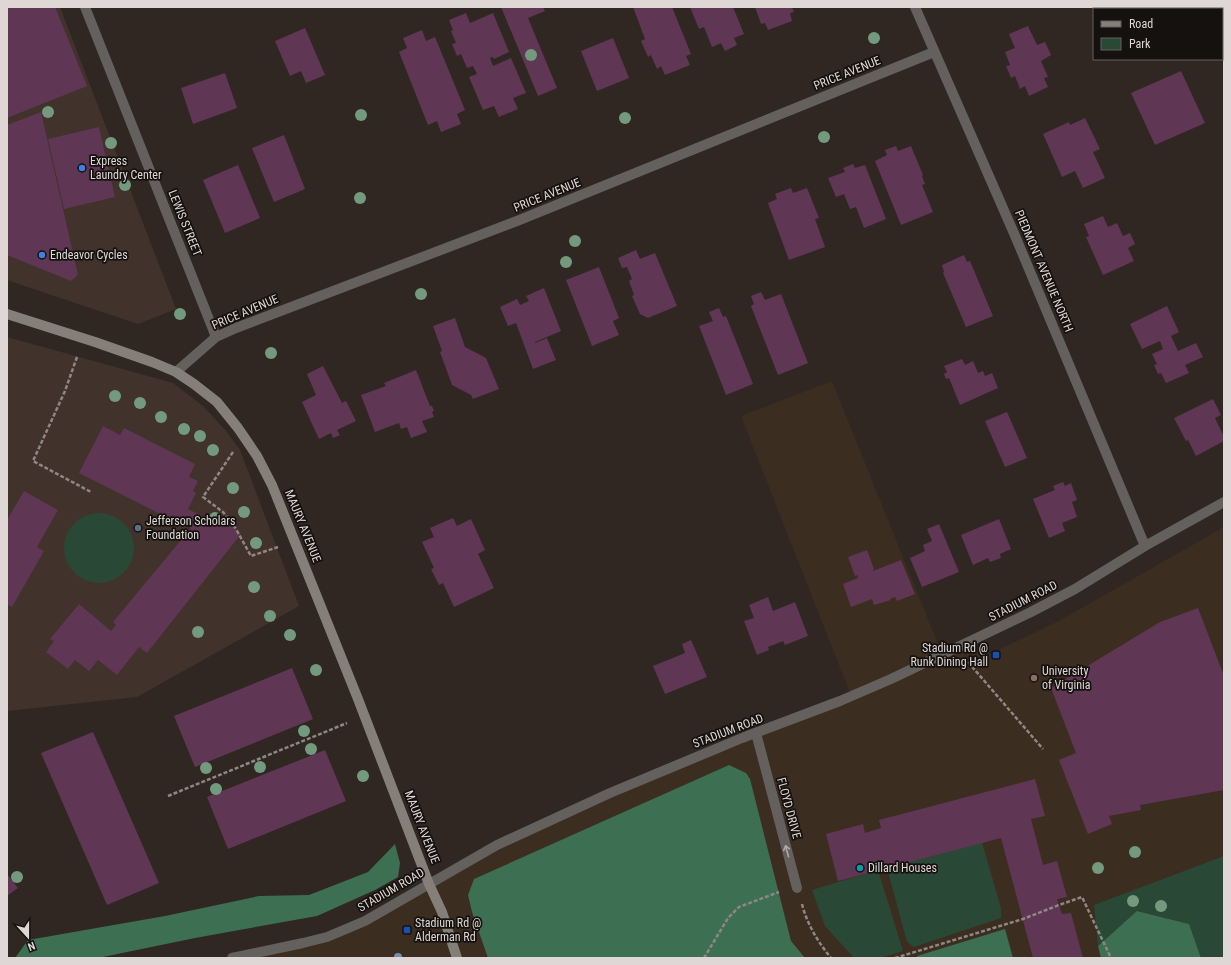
<svg xmlns="http://www.w3.org/2000/svg" width="1231" height="965" font-family="'Roboto Condensed',sans-serif">
<style>
.built{fill:#41322c}
.education{fill:#3c2d21}
.green{fill:#294936}
.forest{fill:#3d6f52}
.lines{fill:none;stroke-linecap:round;stroke-linejoin:round}
.stream{stroke:#758da6;stroke-width:8}
.building{fill:#5f3654}
.path{stroke:#8f8784;stroke-width:2.5;stroke-dasharray:4 2;stroke-linecap:butt}
.street{stroke:#64605d;stroke-width:10}
.secondary{stroke:#857f7a;stroke-width:10}
.tree{fill:#739a7e}
.oneway{stroke:#ada7a5}
.shop-dot{fill:#3f7fe0;stroke:#15110f;stroke-width:1.5}
.service-dot{fill:#5c6f8a;stroke:#15110f;stroke-width:1.5}
.transit-dot{fill:#1a4fb4;stroke:#15110f;stroke-width:1.5}
.education-dot{fill:#8d6e63;stroke:#15110f;stroke-width:1.5}
.culture-dot{fill:#0f9aa8;stroke:#15110f;stroke-width:1.5}
.labels{text-anchor:middle;stroke-width:3.5;stroke-linejoin:round;paint-order:stroke}
.street-label{font-size:12px;fill:#ded7d5;stroke:#15110f}
.poi-label{font-size:12px;fill:#ded7d5;stroke:#15110f;text-anchor:start}
</style>
<rect width="100%" height="100%" fill="#302723"/>
<path class="built" d="M7,7h53l116,302 -38,15 -131,-44z
M7,337l166,46 30,23 24,26 13,18 59,156 -162,91 -130,14z"/>
<path class="education" d="M832,381l110,273 31,-14 8,18 78,-37 165,-94v431h-997l120,-28 137,-81 368,-151 -111,-282z"/>
<path class="green" d="M64 548a35 35 0 1 1 70 0a35 35 0 1 1-70 0Z
M982,842l19,66v10l-87,29 -7,-5 -20,-74z
M1224,856v102h-23l-12,-34 -51,-13 -40,35 -4,-41z
M878,870l25,81 -23,7h-26l-29,-32 -13,-36z"/>
<path class="forest" d="M729,765l17,8 4,6 41,162 14,17h-317l-16,-46 -4,-17 6,-16z
M395,844l5,19 -2,14 -23,13 -58,26 -122,22 -97,20h-83l13,-18 137,-24 94,-20 50,-1 59,-23z
M1137,911l52,13 12,34h-100l-3,-12z
M1005,929l8,29h-96v-2z"/>
<g class="lines">
<path class="stream" d="M398,958v-1"/>
</g>
<path class="building" d="M7,7h48l32,79 -80,32z
M501,7h42l2,4 -17,7 29,70 -19,8z
M633,7h39l19,47 -5,2 4,9 -25,10 -4,-9 -4,3 -6,-14 -3,2 -7,-16 4,-2z
M690,7h43l11,27 -10,4 3,7 -12,6 -4,-8 -9,4 -8,-20 -5,2z
M755,7h37l2,5 -4,1 2,8 -24,9 -3,-7 -4,1z
M1103,7h46l1,2h-46z
M466,13l4,10 23,-10 16,39 -15,7 -1,-2 -3,1 3,8 18,-8 15,35 -13,5 5,11 -19,8 -5,-11 -11,4 -14,-33 8,-3 -4,-8 -6,2 -6,-14 -4,2 -5,-12 4,-1 -5,-12 2,-1 -4,-10z
M1028,26l9,19 8,-3 6,13 -10,6 7,16 -4,1 4,9 -19,9 -4,-10 -5,3 -5,-13 -4,2 -5,-12 4,-1 -5,-13 10,-4 -6,-14z
M305,28l20,47 -19,8 -5,-12 -11,5 -15,-35z
M422,30l4,11 9,-4 30,73 -8,4 4,10 -20,8 -4,-11 -9,4 -29,-73 8,-4 -4,-10z
M613,38l16,40 -32,13 -16,-40z
M1181,71l24,52 -50,22 -24,-52z
M225,73l12,35 -44,16 -12,-36z
M41,112l37,163 -7,6 -64,-26v-130z
M1085,118l15,31 -7,3 12,26 -22,10 -8,-17 -13,6 -19,-43 26,-12 1,3z
M99,127l16,70 -51,12 -16,-70z
M284,135l21,54 -31,13 -22,-54z
M896,146l2,5 13,-5 12,29 -1,1 3,8 -3,1 11,27 -32,13 -26,-64 12,-6 -2,-5z
M853,164l2,4 10,-3 21,54 -22,9 -8,-21 -6,2 -6,-15 -8,3 -8,-19 17,-6 -2,-4z
M238,165l22,53 -35,15 -22,-53z
M791,188l2,5 14,-5 12,30 -4,1 10,28 -36,13 -21,-57 9,-4 -2,-5z
M1103,216l5,11 9,-4 6,13 7,-3 5,11 -7,4 6,13 -31,14 -17,-38 3,-1 -5,-12z
M636,250l4,9 15,-6 22,53 -29,12 -8,-4 -8,-18 2,-1 -5,-14 3,-2 -5,-12 -5,1 -4,-10z
M964,255l3,7 3,-1 23,55 -27,11 -23,-54 1,-1 -2,-7z
M599,267l20,51 -6,3 6,14 -27,11 -26,-66z
M544,288l17,43 -26,11v1l12,-5 9,22 -23,9 -17,-46 -8,3 -8,-19 17,-8 3,6 9,-4 -3,-5z
M761,292l4,8 16,-6 27,69 -30,12 -27,-69 3,-2 -3,-8z
M1167,306l12,26 -8,4 7,15 18,-8 7,14 -18,8 4,8 -23,10 -5,-10 -3,1 -4,-9 3,-1 -5,-10 11,-5 -3,-8 -18,8 -12,-25z
M719,308l4,9 3,-1 27,68 -27,11 -27,-69 14,-5 -4,-9z
M455,318l10,29 21,11 13,31 -26,10 -2,-4 -19,-10 -12,-33 2,-1 -9,-25z
M962,359l3,6 8,-4 5,12 5,-2 2,5 7,-3 6,15 -38,17 -11,-27 -3,1 -2,-5 3,-2 -3,-6z
M323,366l19,37 4,-2 10,20 -19,9 3,5 -7,3 -2,-5 -12,6 -17,-37 14,-7 -9,-21z
M416,370l14,36h2l2,5 -2,1 2,5 -12,4 5,11 -16,6 -4,-11 -6,2 -2,-6 -24,9 -14,-37 25,-9 -2,-3z
M1213,399l8,16 -6,3 9,19v4l-28,15 -8,-16 -2,1 -12,-23z
M1007,412l20,46 -22,9 -20,-46z
M103,426l17,9 4,-7 71,36 -6,13 9,4 -5,10 3,2 -8,16 16,8 1,-1 10,7 5,-6 21,17 -94,119 -8,-6 -22,28 -19,-15 -9,11 -14,-11 -7,9 -22,-17 8,-11 -4,-2 29,-35 32,27 5,-6 -3,-3 78,-94 -13,-10 -2,4 -97,-49z
M1063,482l2,4 6,-3 6,17 -5,2 5,15 -15,6 3,8 -16,7 -16,-39 22,-9 -2,-4z
M24,491l34,19 -21,37 7,4 -32,56 -5,-3v-84z
M453,518l4,8 14,-7 14,31 -7,4 16,34 -40,19 -11,-24 -4,2 -8,-16 3,-1 -12,-26 12,-5 -4,-9z
M999,519l12,30 -11,5 1,4 -11,4 -2,-4 -15,7 -12,-30z
M939,524l20,48 -37,15 -12,-29 15,-7 -2,-6 9,-4 -5,-12z
M867,550l7,19 -1,1v1l28,-11 14,34 -18,7 -2,-4 -5,2 1,1 -17,5 -2,-6 -21,8 -8,-23 15,-6 -1,-3 -2,1 -7,-19z
M768,597l5,14 22,-9 13,34 -23,9 -2,-4 -15,6 1,3 -12,5 -13,-34 10,-3 -5,-13z
M1198,608l26,68v114l-84,15 1,5 -32,6 3,8 -24,10 -29,-74 17,-7 -25,-65 109,-66z
M691,640l16,37 -42,17 -12,-28 32,-13 -3,-9z
M292,668l21,51 -118,48 -21,-51z
M93,732l66,151 -52,22 -66,-152z
M325,750l21,51 -118,48 -21,-52z
M1035,779l10,37 -14,3 12,46 14,-4 10,36 -10,2 5,15 9,-1 12,45h-50l-32,-120 -163,43 -12,-47 37,-10 2,9 16,-5 -2,-8z
M7,874l11,14 -11,8z"/>
<g class="lines">
<path class="path" d="M77,357l-12,34 -32,70 58,31
M233,452l-30,45 20,15 13,17 15,27 27,-9
M968,662l75,87
M168,796l179,-73
M802,904c5,20 16,38 29,54
M704,958l24,-40 11,-11 40,-15
M895,958l128,-39 36,-14 23,-8 29,61"/>
<path class="street" d="M85,7l131,330
M915,7l101,231 129,308
M1214,7l1,2
M1222,24l2,5
M176,372l40,-35 20,-9 281,-107 417,-169
M756,733l41,155
M232,958l71,-15 24,-6 38,-16 132,-76 113,-52 132,-55 98,-37 51,-22 140,-67 44,-23 70,-43 79,-44"/>
<path class="secondary" d="M7,314l88,28 57,20 24,10 18,12 23,18 21,26 19,28 15,29 86,214 71,185 13,28 15,46"/>
</g>
<g class="tree">
<circle cx="874" cy="38" r="6"/>
<circle cx="531" cy="55" r="6"/>
<circle cx="48" cy="112" r="6"/>
<circle cx="361" cy="115" r="6"/>
<circle cx="625" cy="118" r="6"/>
<circle cx="824" cy="137" r="6"/>
<circle cx="111" cy="143" r="6"/>
<circle cx="125" cy="185" r="6"/>
<circle cx="360" cy="198" r="6"/>
<circle cx="575" cy="241" r="6"/>
<circle cx="566" cy="262" r="6"/>
<circle cx="421" cy="294" r="6"/>
<circle cx="180" cy="314" r="6"/>
<circle cx="271" cy="353" r="6"/>
<circle cx="115" cy="396" r="6"/>
<circle cx="140" cy="403" r="6"/>
<circle cx="161" cy="417" r="6"/>
<circle cx="184" cy="429" r="6"/>
<circle cx="200" cy="436" r="6"/>
<circle cx="213" cy="450" r="6"/>
<circle cx="233" cy="488" r="6"/>
<circle cx="244" cy="512" r="6"/>
<circle cx="215" cy="518" r="6"/>
<circle cx="256" cy="543" r="6"/>
<circle cx="254" cy="587" r="6"/>
<circle cx="270" cy="616" r="6"/>
<circle cx="198" cy="632" r="6"/>
<circle cx="290" cy="635" r="6"/>
<circle cx="316" cy="670" r="6"/>
<circle cx="304" cy="731" r="6"/>
<circle cx="311" cy="749" r="6"/>
<circle cx="260" cy="767" r="6"/>
<circle cx="206" cy="768" r="6"/>
<circle cx="363" cy="776" r="6"/>
<circle cx="216" cy="789" r="6"/>
<circle cx="1135" cy="852" r="6"/>
<circle cx="1098" cy="868" r="6"/>
<circle cx="17" cy="877" r="6"/>
<circle cx="1133" cy="901" r="6"/>
<circle cx="1161" cy="906" r="6"/>
</g>
<defs><path id="oneway-shaft" d="M-6 0H5M1.5-3L5.5 0L1.5 3" fill="none" stroke-width="1.6" stroke-linecap="round" stroke-linejoin="round"/></defs>
<use class="oneway" href="#oneway-shaft" transform="translate(787 851) rotate(-105)"/>
<g class="shop-dot">
<circle cx="82" cy="168" r="4"/>
<circle cx="42" cy="255" r="4"/>
</g>
<circle class="service-dot" cx="138" cy="528" r="4"/>
<g class="transit-dot">
<rect x="992" y="651" width="8" height="8" rx="2"/>
<rect x="403" y="926" width="8" height="8" rx="2"/>
</g>
<circle class="education-dot" cx="1034" cy="678" r="4"/>
<circle class="culture-dot" cx="860" cy="868" r="4"/>
<g class="labels">
<g class="street-label">
<text transform="translate(847 73) rotate(-22)" y="4">PRICE AVENUE</text>
<text transform="translate(547 195) rotate(-22)" y="4">PRICE AVENUE</text>
<text transform="translate(185 223) rotate(68)" y="4">LEWIS STREET</text>
<text transform="translate(1044 271) rotate(67)" y="4">PIEDMONT AVENUE NORTH</text>
<text transform="translate(245 312) rotate(-23)" y="4">PRICE AVENUE</text>
<text transform="translate(303 526) rotate(68)" y="4">MAURY AVENUE</text>
<text transform="translate(1023 601) rotate(-27)" y="4">STADIUM ROAD</text>
<text transform="translate(728 731) rotate(-21)" y="4">STADIUM ROAD</text>
<text transform="translate(789 808) rotate(75)" y="4">FLOYD DRIVE</text>
<text transform="translate(422 827) rotate(69)" y="4">MAURY AVENUE</text>
<text transform="translate(391 890) rotate(-30)" y="4">STADIUM ROAD</text>
</g>
<g class="poi-label">
<text x="90" y="165">Express<tspan x="90" dy="14">Laundry Center</tspan></text>
<text x="50" y="259">Endeavor Cycles</text>
<text x="146" y="525">Jefferson Scholars<tspan x="146" dy="14">Foundation</tspan></text>
<text x="988" y="652" text-anchor="end">Stadium Rd @<tspan x="988" dy="14">Runk Dining Hall</tspan></text>
<text x="1042" y="675">University<tspan x="1042" dy="14">of Virginia</tspan></text>
<text x="868" y="872">Dillard Houses</text>
<text x="415" y="927">Stadium Rd @<tspan x="415" dy="14">Alderman Rd</tspan></text>
</g>
</g>
<rect width="1231" height="965" fill="none" stroke="#ded7d5" stroke-width="16"/>
<rect x="1093" y="8" width="130" height="52" fill="#15110f" stroke="#65605e"/>
<rect x="1101" y="21" width="20" height="6" fill="#857f7a" stroke="#65605e"/>
<text x="1129" y="28" font-size="12" fill="#ded7d5">Road</text>
<rect x="1101" y="38" width="20" height="12" fill="#294936" stroke="#65605e"/>
<text x="1129" y="48" font-size="12" fill="#ded7d5">Park</text>
<g transform="translate(28 937) rotate(159)" stroke="#15110f" stroke-width="3" paint-order="stroke">
<path d="M0-3L7 15L0 10L-7 15Z" fill="#ded7d5"/>
<text y="-6" font-size="11" font-weight="bold" text-anchor="middle" fill="#ded7d5">N</text>
</g>
</svg>
